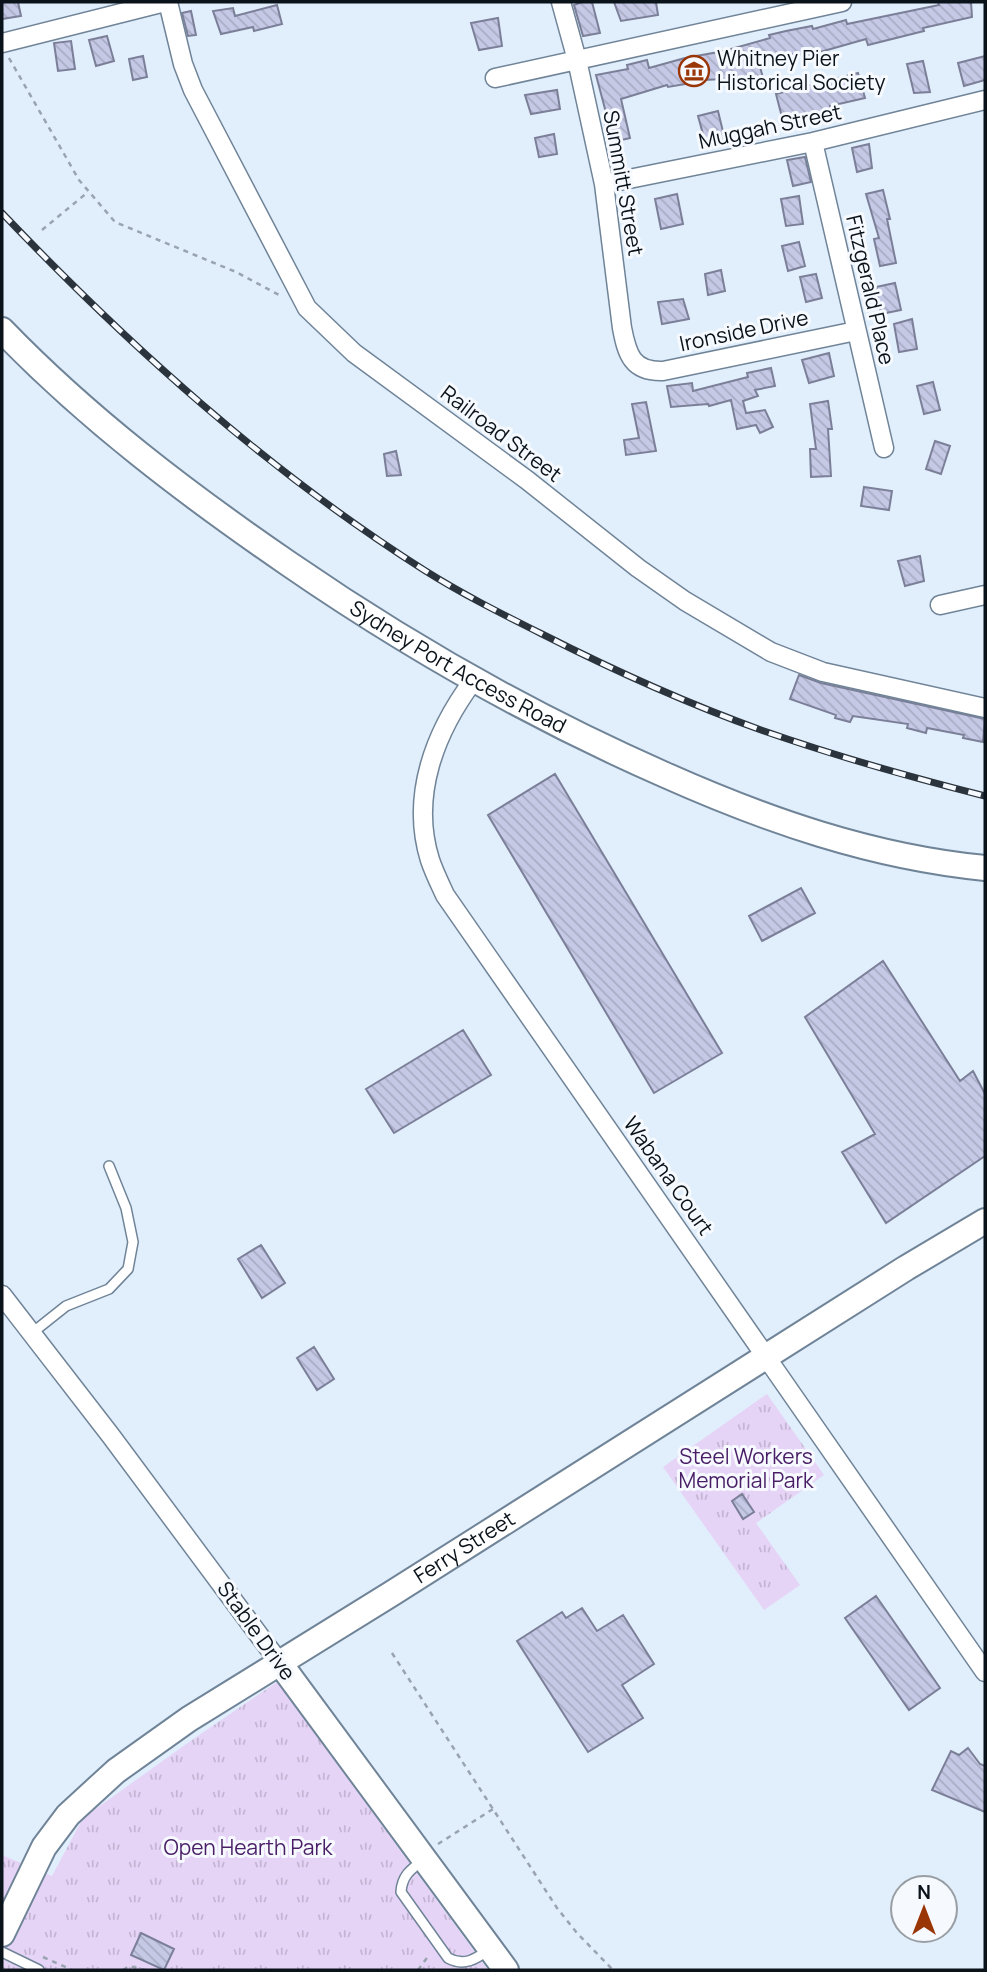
<svg xmlns="http://www.w3.org/2000/svg" width="987" height="1972" font-family="Manrope,sans-serif">
<style>
.grass{fill:url(#grass-tufts)}
.building{fill:url(#building-back-hatch);stroke:#7b7f98;stroke-width:2}
.lines{fill:none;stroke-linecap:round;stroke-linejoin:round}
.lane-casing{stroke:#708498;stroke-width:12}
.street-casing{stroke:#708498;stroke-width:21}
.secondary-casing{stroke:#708498;stroke-width:28}
.path{stroke:#99a4b0;stroke-width:2.5;stroke-dasharray:5 5;stroke-linecap:butt}
.lane{stroke:#fff;stroke-width:9}
.street{stroke:#fff;stroke-width:18}
.secondary{stroke:#fff;stroke-width:24}
.rail-casing{stroke:#2b343c;stroke-width:7}
.rail{stroke:#f6faff;stroke-width:4.5;stroke-dasharray:13;stroke-linecap:butt}
.labels{text-anchor:middle;stroke-width:6;stroke-linejoin:round;paint-order:stroke}
.poi-label{font-size:21px;fill:#0b131a;stroke:#f6faff;text-anchor:start}
.street-label{font-size:21px;fill:#0b131a;stroke:#f6faff}
.park-label{font-size:21px;fill:#491e66;stroke:#f6faff}
</style>
<defs>
<pattern id="grass-tufts" width="24" height="20" patternUnits="userSpaceOnUse" patternTransform="scale(1.75)"><rect width="24" height="20" fill="#e6d4f7"/><path d="M3 7l-1-3M5 7V3M7 7l1-3M15 17l-1-3M17 17v-4M19 17l1-3" fill="none" stroke="#c4b5d3"/></pattern>
<pattern id="building-back-hatch" width="6" height="6" patternUnits="userSpaceOnUse" patternTransform="scale(1.75)"><rect width="6" height="6" fill="#c5c9e5"/><path d="M-1 5l2 2M0 0l6 6M5-1l2 2" fill="none" stroke="#a8acc4"/></pattern>
</defs>
<rect width="100%" height="100%" fill="#e1eefc"/>
<path class="grass" d="M767,1394l57,81 -68,48 44,62 -36,25 -101,-143z
M277,1682l211,288h-486v-115l50,21 31,-58 106,-76z"/>
<path class="building" d="M2,2h16l3,14 -19,3z
M582,2h10l8,31 -17,3 -9,-31z
M614,2h42l2,13 -37,6z
M938,2h33l1,15 -49,11 1,3 -56,14 -2,-6 -60,17 -1,-2 -48,1 7,27 -21,6 -2,-10 -55,3v3l-18,3 -1,-2 -46,14 9,39 -21,5 -4,-18 4,-1 -13,-49 32,-6 -1,-4 20,-5 2,8 36,-10 39,-7 46,-13 -1,-3 17,-4 26,-5 1,3 33,-9 1,4 92,-19z
M277,5l5,19 -28,7 -1,-4 -32,7 -8,-23 20,-3 2,8z
M191,11l5,24 -8,1 -6,-23z
M498,18l4,28 -23,4 -8,-27z
M107,36l7,25 -18,5 -7,-26z
M71,41l4,28 -17,2 -4,-28z
M143,56l4,21 -14,3 -4,-21z
M985,56v24l-21,6 -6,-23z
M923,61l7,31 -16,1 -7,-29z
M858,73l7,25 -35,8 1,7 -48,8 -7,-27z
M557,90l3,19 -29,5 -6,-19z
M718,111l7,29 -19,5 -8,-29z
M554,134l3,20 -18,3 -4,-19z
M869,144l3,24 -15,4 -5,-24z
M805,157l6,25 -18,4 -6,-26z
M883,190l7,29h-3l9,44 -16,3 -6,-27 5,-1 -13,-44z
M677,194l6,30 -22,5 -6,-30z
M799,196l4,28 -17,2 -5,-27z
M799,242l6,24 -17,5 -6,-25z
M721,270l4,21 -17,4 -3,-21z
M816,274l6,24 -16,4 -6,-25z
M895,283l6,27 -20,4 -5,-27z
M683,299l6,20 -27,5 -4,-22z
M912,319l5,30 -18,3 -5,-28z
M829,353l5,23 -25,7 -7,-23z
M771,368l4,18 -20,4 3,6 -15,5 3,12 19,-3 8,17 -13,6 -4,-8 -19,4 -6,-29 -22,6 -1,-2 -37,3 -4,-21 25,-3 1,8 55,-14 -1,-4z
M933,382l7,28 -16,4 -7,-28z
M828,401l4,28h-4l3,47 -20,1 -1,-28h6l-6,-45z
M646,402l10,49 -30,4 -2,-15 15,-2 -7,-34z
M935,441l15,5 -9,28 -15,-5z
M396,451l5,24 -14,1 -3,-22z
M864,487l28,4 -3,19 -28,-4z
M920,556l4,25 -19,5 -7,-25z
M799,675l22,8 164,36 -2,23 -20,-4 1,-3 -37,-7 -1,5 -19,-5 1,-4 -55,-8 -3,6 -15,-4 1,-3 -46,-16z
M555,774l167,279 -68,40 -166,-278z
M801,888l14,25 -53,28 -13,-25z
M883,961l77,120 13,-10 12,23v62l-99,67 -44,-71 33,-18 -70,-117z
M463,1030l28,45 -97,58 -28,-44z
M261,1245l24,38 -23,15 -24,-39z
M314,1347l20,32 -17,11 -20,-32z
M742,1494l12,18 -11,7 -11,-18z
M876,1596l64,92 -31,22 -64,-92z
M582,1608l15,23 26,-16 31,49 -32,21 21,33 -55,34 -71,-111 45,-29 4,6z
M968,1748l12,16 5,2v46l-53,-22 19,-39 8,4z
M141,1933l33,16 -10,21 -33,-15z"/>
<g class="lines">
<g class="lane-casing">
<path id="lane" d="M32,1333l34,-27 43,-17 19,-20 5,-27 -7,-34 -17,-42
M422,1861c-12,9 -20,15 -21,31l47,66c16,9 28,1 42,-9
M2,1952l37,18"/>
</g>
<g class="street-casing">
<path id="street" d="M168,2l15,62 10,26 114,218 47,45 173,127 111,88 47,33 86,51 52,20 162,36
M561,2l16,58 27,124 18,144c5,26 10,44 41,43l193,-40
M2,43l163,-41
M495,78l347,-76
M813,142l71,306
M604,184l209,-42 172,-42
M940,605l45,-10
M473,681c-38,51 -63,115 -43,179 4,12 10,24 15,35l540,777
M2,1295l109,141 168,226"/>
</g>
<g class="secondary-casing">
<g id="secondary">
<path id="s1" d="M2,330c86,89 185,164 287,234 119,82 242,152 374,210 103,46 209,83 322,94"/>
<path d="M279,1662l227,308"/>
<path id="s2" d="M2,1934l42,-87 24,-32 48,-44 73,-52 202,-125 515,-326 79,-47"/>
</g>
</g>
<path class="path" d="M9,58l70,122 36,42 121,50 45,24
M42,230l46,-38
M392,1653l165,255 20,25 36,37
M438,1844l55,-35
M43,1957l29,13
M123,1970l6,-4 16,4
M418,1970l11,-15"/>
<use href="#lane" class="lane"/>
<use href="#street" class="street"/>
<use href="#secondary" class="secondary"/>
<g class="rail-casing">
<path id="rail" d="M2,213c128,134 266,258 422,357 38,24 78,44 118,64 71,36 144,69 219,96 74,26 149,47 224,66"/>
</g>
<use href="#rail" class="rail"/>
</g>
<defs>
<g id="museum-ring" transform="scale(1.575)"><circle r="9.5" fill="#f6faff" stroke="#9a3506" stroke-width="1.5"/><path d="M0-6L6-3V-2H-6V-3ZM-5-1h2V3h-2ZM-1-1h2V3h-2ZM3-1h2V3H3ZM-6 4H6V6H-6Z" fill="#9a3506"/></g>
</defs>
<g fill-rule="evenodd">
<use href="#museum-ring" x="694" y="71"/>
</g>
<g class="labels">
<g class="poi-label">
<text x="717" y="66">Whitney Pier<tspan x="717" dy="24">Historical Society</tspan></text>
</g>
<g class="street-label">
<text transform="translate(770 127) rotate(-12)" y="7">Muggah Street</text>
<text transform="translate(623 183) rotate(80)" y="7">Summitt Street</text>
<text transform="translate(870 290) rotate(77)" y="7">Fitzgerald Place</text>
<text transform="translate(744 331) rotate(-12)" y="7">Ironside Drive</text>
<text transform="translate(501 434) rotate(37)" y="7">Railroad Street</text>
<text dy="7" stroke="none"><textPath href="#s1" startOffset="569">Sydney Port Access Road</textPath></text>
<text transform="translate(668 1176) rotate(55)" y="7">Wabana Court</text>
<text dy="7" stroke="none"><textPath href="#s2" startOffset="616">Ferry Street</textPath></text>
<text transform="translate(256 1631) rotate(54)" y="7">Stable Drive</text>
</g>
<g class="park-label">
<text x="746" y="1464">Steel Workers<tspan x="746" dy="24">Memorial Park</tspan></text>
<text x="248" y="1855">Open Hearth Park</text>
</g>
</g>
<rect width="987" height="1972" fill="none" stroke="#0b131a" stroke-width="7"/>
<g transform="translate(924 1909)"><circle r="33" fill="#f6faff" stroke="#989ea3" stroke-width="2"/>
<path d="M0-5L12 26L0 18L-12 26Z" fill="#9a3506"/>
<text y="-10" font-size="19" font-weight="bold" text-anchor="middle" fill="#0b131a">N</text>
</g>
</svg>
